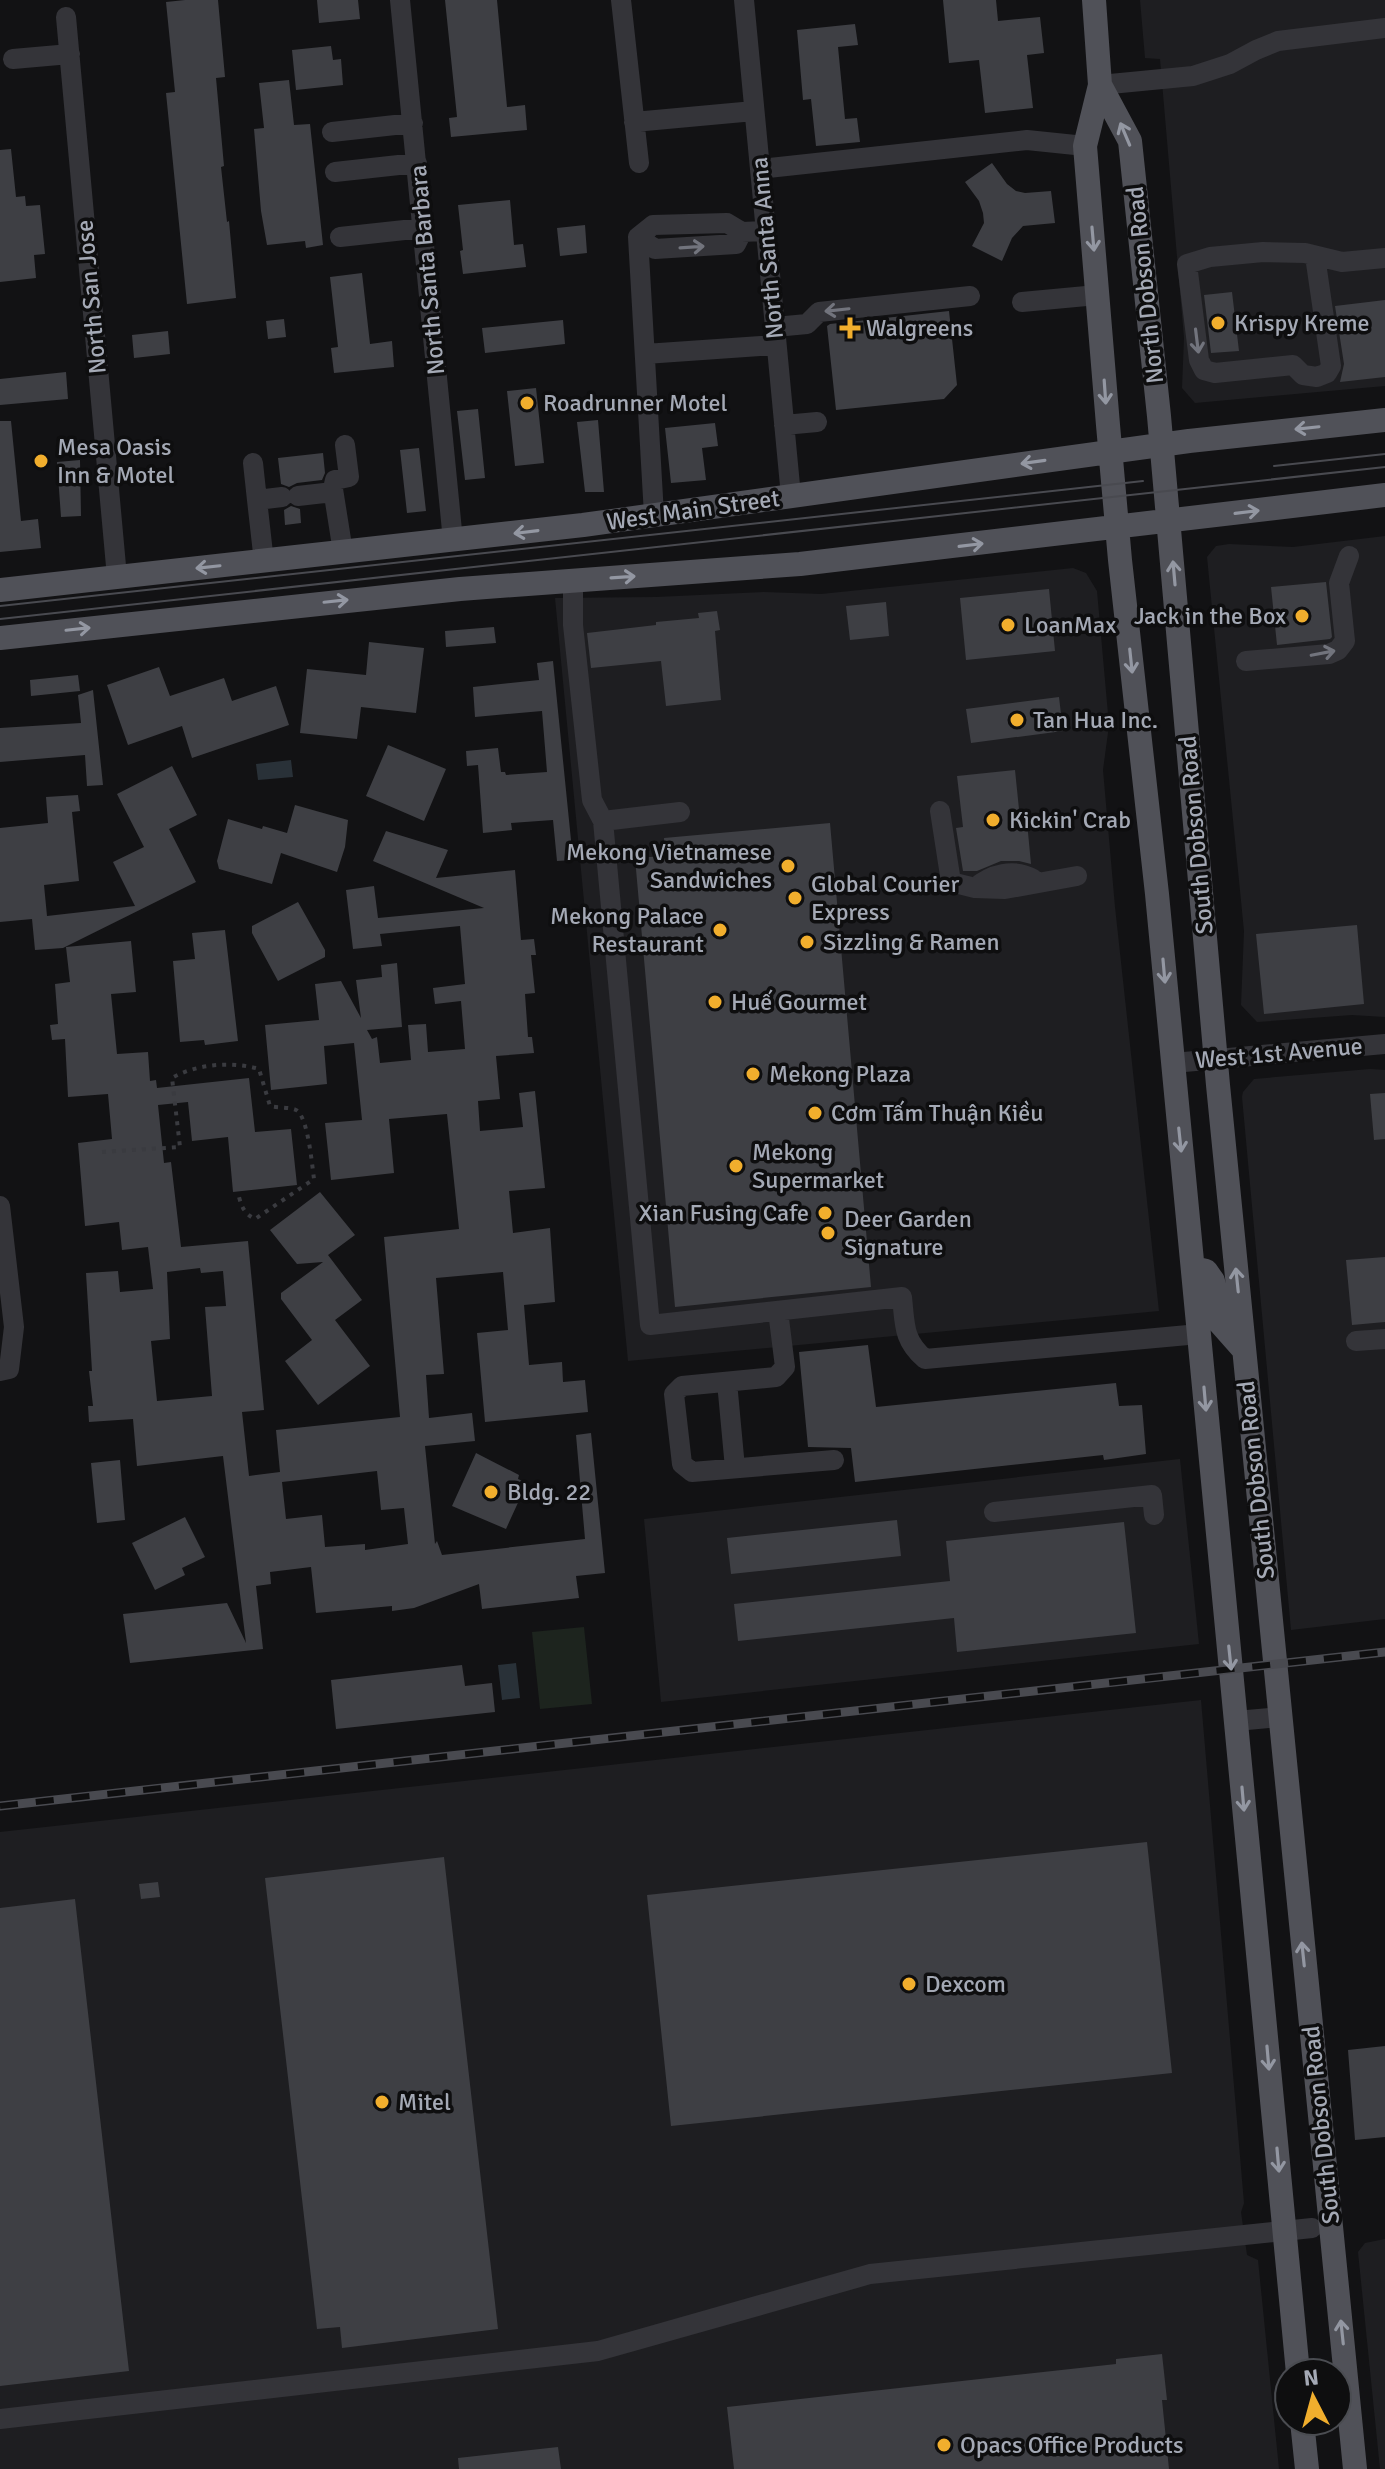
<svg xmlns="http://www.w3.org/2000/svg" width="1385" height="2469" font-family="Signika,sans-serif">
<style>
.built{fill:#1e1e21}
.green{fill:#1d241e}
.water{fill:#293138}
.building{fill:#3e3f44;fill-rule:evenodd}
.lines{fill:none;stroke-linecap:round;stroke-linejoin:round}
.path{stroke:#3a3b40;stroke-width:4;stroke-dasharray:4 6;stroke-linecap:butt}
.minor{stroke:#343439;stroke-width:20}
.major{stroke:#505158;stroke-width:24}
.tram{stroke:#494a50;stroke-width:2}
.rail-casing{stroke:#494a50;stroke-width:9}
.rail{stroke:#0e0e0f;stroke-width:6;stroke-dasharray:18;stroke-linecap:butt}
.oneway{stroke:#9397a2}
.oneway2{stroke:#72747d}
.poi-dot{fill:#f1ae2d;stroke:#0e0e0f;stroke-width:3}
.labels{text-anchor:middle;stroke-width:7;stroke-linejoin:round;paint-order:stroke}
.street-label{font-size:24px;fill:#a4a9b5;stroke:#0e0e0f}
.poi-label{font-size:24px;fill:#a4a9b5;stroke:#0e0e0f;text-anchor:start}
</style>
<rect width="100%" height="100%" fill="#121214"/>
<path class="built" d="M1140,0h245v386l-190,17 -13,-15 2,-50 -24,-279 -15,-1z
M1385,536v481l-33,-2 -95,7 -16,-17 3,-74 -37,-374 9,-11 13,-2 64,3z
M1073,568l13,5 11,18 12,134 -6,45 12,137 44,404 -531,50 -73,-763 101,-1 108,-5 57,2z
M1370,1069l15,1v549l-94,11 -49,-533 1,-5 11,-13z
M1180,1459l19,185 -538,58 -17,-183z
M1201,1700l43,503 -3,9 6,43 11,5 21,209h-1279v-637z
M1385,2239v230h-5l-22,-217 7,-9z"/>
<path class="green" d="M584,1627l8,77 -52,5 -8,-77z"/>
<path class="water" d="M291,760l2,17 -35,3 -2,-16z
M516,1663l4,35 -18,2 -4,-35z"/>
<path class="building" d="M185,0h33l7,77 -9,1 8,88 -3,1 6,55 2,-1 7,77 -49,6 -21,-211 9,-1 -9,-90z
M317,0h41l2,19 -41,4z
M445,0h52l10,107 18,-2 2,25 -76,7 -2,-19 8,-1z
M943,0h53l2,21 42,-4 4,36 -17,2 6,53 -48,5 -6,-53 -30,3z
M855,24l3,21 -20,2 7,72 12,-1 3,24 -44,4 -5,-47 -8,1 -6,-70z
M331,46l2,14 8,-1 2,26 -47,5 -4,-40z
M289,80l5,45 16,-1 13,121 -17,3 -1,-7 -38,4 -6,-34 -7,-82 10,-1 -5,-45z
M11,149l5,48 9,-1 1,10 14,-1 5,49 -11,1 2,23 -36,4v-132z
M992,163l15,21 9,7 9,2 26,-2 4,32 -32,3 -11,12 -10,23 -30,-15 12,-23 -1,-10 -4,-12 -14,-19z
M510,200l4,45 9,-1 3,23 -63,7 -3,-23 3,-1 -5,-45z
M585,225l2,28 -27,3 -3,-28z
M362,273l8,71 22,-3 2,26 -60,6 -3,-25 7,-1 -8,-70z
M1232,292l7,59 -28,2 -7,-58z
M1385,300v77l-45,5 4,-18 -9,-58z
M949,311l8,74 -13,14 -108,11 -9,-84 3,-2z
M284,319l2,18 -18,2 -2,-18z
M563,320l2,24 -80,9 -3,-25z
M168,331l2,23 -36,4 -2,-23z
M66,372l2,27 -68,6v-26z
M536,388l8,75 -29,3 -8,-75z
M478,409l7,69 -20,2 -8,-69z
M598,420l6,72h-19l-8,-70z
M0,421h11l10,100 17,-2 3,29 -41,4z
M715,423l3,23 -16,2 4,32 -35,3 -6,-55z
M419,448l7,63 -19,2 -7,-63z
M323,453l2,20 -3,7 -25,3 -8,4 -8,-3 -3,-26z
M80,460l1,56 -20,1 -4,-55z
M291,506l9,3 1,14 -16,2 -1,-15z
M1326,582l6,55 -2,2 -53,6 -6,-58z
M1049,589l6,62 -89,9 -6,-62z
M886,602l3,34 -39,4 -4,-34z
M717,611l3,19 -5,1 6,69 -55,6 -5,-45 -70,7 -4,-35 69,-8v-3l43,-4 -1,-5z
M494,627l2,16 -50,4 -1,-16z
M369,642l55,6 -8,65 -55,-6 -4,32 -57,-6 7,-64 59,6z
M553,661l20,199 -16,1 -4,-41 -42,3 1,7 -29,3 -5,-68 -11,1 -1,-15 32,-3 3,24h4l1,3 41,-3 -5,-61 -67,6 -2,-30 66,-7 -2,-17z
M159,667l11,29 54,-18 8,23 44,-15 13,39 -97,33 -10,-32 -54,19 -21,-60z
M78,675l2,16 -49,5 -1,-16z
M93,690l10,95 -16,1 -2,-31 -85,7v-34l81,-5 -3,-28z
M1059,697l4,34 -92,12 -5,-34z
M388,745l58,24 -22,52 -58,-25z
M172,766l25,49 -28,14 27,53 -133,66 -28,2 -3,-31 -32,3v-94l48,-5 -2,-26 32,-2 2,16 -8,1 7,69 -35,4 3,31 88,-10 -22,-44 31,-15 -27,-53z
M1015,770l5,49 7,3 4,42 -12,-3h-18l-24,10h-14l-7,-43 7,-1 -6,-51z
M295,805l53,15 -3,27 -8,25 -56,-19 -9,31 -53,-15 -2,-8 11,-42 34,10 1,-3 24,7z
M830,823l41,464 -196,20 -40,-449 30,-2 -1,-18z
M386,831l62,19 -12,28 79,-8 6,70 13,-1 2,16h-5l4,38 -10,1 3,43h4l2,16 -38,3 4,43 -22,2 2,30 43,-4 -4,-34 16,-2 10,97 -36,3 4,42 37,-5 5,74 -31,3 5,60 33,-3 1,20 22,-2 3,32 -103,10 -8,-89 31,-3 -5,-58 -67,6 8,96 -18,1 3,43 43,-5 3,28 -50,5 10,98 2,-3 5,14 143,-16 -9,-104 15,-2 14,140 -29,3 3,22 -97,11 -3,-25 -65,24 -22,3v-5l-76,7 -5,-46 -41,5 1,12 -15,2 7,63 -133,14 -7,-49 104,-11 19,40 -23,-187 -86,10 -4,-47 -44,3 -1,-16h5l-4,-35h3l-6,-98 32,-2 2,21 33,-3 -5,-42 -26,3 -3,-28 -34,4 -7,-83 34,-4 -4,-45 -40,3 -3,-58 -13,1 -2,-15 8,-1 -3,-40 15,-2 -4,-35 65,-6 5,51 -25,2 6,60 31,-2 2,29 6,-1 1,8 92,-10 6,54 36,-3 6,56 -64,7 -5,-55 -36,4 -4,-39 -30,3 6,58 7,-1 10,85 67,-6 16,169 -22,2 7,64 31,-4 -4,-42 124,-13 -16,-180 75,-8 -12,-115 -58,5 5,54 -63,7 -6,-57 37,-3 -8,-77 -30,3 3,38 -56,6 -6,-65 54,-5 -4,-36 26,-3 20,37 -5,-38 26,-3 -1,-12 16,-2 5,64 -35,3 5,9 5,-2 3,26 31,-3 -3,-35 18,-1 2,28 37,-3 -4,-48 -26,3 -2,-16 32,-4 -5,-58 -80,8 2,12 -29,3 -7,-59 28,-4 4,32 106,-10 -111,-47zM200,1268l1,5 22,-2 3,35 -21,1 7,89 -55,5 -6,-60 19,-2 -3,-67zM377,1471l4,39 23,-2 4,36 -43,6v-6l-40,3 -3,-32 -36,4 -4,-37z
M298,902l27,48v7l-47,24 -26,-48v-7z
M1357,925l7,79 -100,10 -8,-80z
M225,930l13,111 -33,4 -1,-5 -24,2 -7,-81 22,-2 -3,-26z
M1385,1093v46l-11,1 -4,-46z
M320,1192l35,43 -27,20 34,45 -27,20 35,46 -52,39 -33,-44 27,-21 -31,-41v-6l42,-31 -26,2 -27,-34z
M1385,1257v65l-33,3 -6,-65z
M868,1345l8,62 240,-24 3,23 23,-1 4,49 -42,6 -1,-5 -248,27 -4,-34 -43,-1 -9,-95z
M476,1453l43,22 -1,4 9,4 -21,46 -54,-23z
M120,1460l5,60 -28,3 -6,-60z
M185,1517l20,40 -23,11 3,7 -30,15 -23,-47z
M897,1520l4,36 -170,18 -4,-36z
M1124,1522l12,111 -179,19 -3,-34 -216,23 -4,-37 216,-23 -4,-40z
M462,1665l3,21 27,-3 3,29 -159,17 -5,-49z
M1147,1842l25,231 -501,53 -24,-231z
M444,1857l54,472 -156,19 -2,-21 -23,2 -52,-451z
M158,1882l2,15 -19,2 -2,-15z
M75,1899l54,472 -129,15v-478z
M1385,2046v91l-30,3 -7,-90z
M1162,2354l5,46h-5l7,69h-435l-7,-62 389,-43v-5z
M558,2447l3,22h-102l-1,-11z"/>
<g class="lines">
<path class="path" d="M102,1152l78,-5 -8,-69c24,-14 60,-17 87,-9l11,37c7,2 20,1 26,4 12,6 16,55 18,69l-59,40c-10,-5 -13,-11 -16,-22"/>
<path class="minor" d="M400,0l53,541
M621,0l18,163
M744,0l47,496
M66,17l51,560
M13,59l57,-5
M1100,85l93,-9 37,-12 26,-14 22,-9 107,-13
M634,122l120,-11
M332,132l81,-9
M760,169l267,-29 58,6
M335,172l82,-9
M340,237l83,-9
M638,237l16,278
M638,237l15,-12 74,-2 15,9 24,-1
M638,237l17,12 81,-5 6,-12
M1315,256l16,110 -4,7 -10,4 -14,-2 -10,-10 -78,8 -11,-3 -5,-10 -12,-96 23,-7 53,-5 42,1 37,9 43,-4
M1022,302l75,-7
M775,327l32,-3 12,-12 151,-16
M645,354l131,-9
M784,425l33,-3
M253,463l4,37
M298,496l35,-4
M343,552l-10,-63 2,-9 14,-3 -4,-32
M264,562l-7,-62 25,-3
M573,581v44l19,175 11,21
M1246,661l83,-7 9,-4 7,-9 -6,-58 10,-27
M940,811l11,71 24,6 30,1 72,-13
M680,812l-77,9 47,504 252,-28c3,28 1,43 23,62l274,-25
M975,888c16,-14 39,-20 58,-9
M1173,1063l212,-19
M0,1206l14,121 -5,42 -9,2
M778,1311l7,56 -9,10 -94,9 -8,8 8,70 10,8 142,-12
M1356,1341l29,-2
M727,1382l8,86
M994,1512l158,-17 2,20
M1236,1721l44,-4
M0,2419l598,-68 272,-77 442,-46"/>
<path class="major" d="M1094,0l6,85 -15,61 23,279 12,135 37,334 141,1479
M1100,85l30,56 29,275 59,669 137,1384
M0,590l583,-65 606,-84 196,-21
M0,638l460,-49 340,-25 585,-69
M1193,1268l13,3 7,10 7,42 23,26
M1302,2421l5,48"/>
<path class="tram" d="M1274,466l111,-12
M0,606l1143,-125
M0,619l1385,-152"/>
<g class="rail-casing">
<path id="rail" d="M0,1806l1385,-154"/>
</g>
<use href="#rail" class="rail"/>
</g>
<defs><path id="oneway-shaft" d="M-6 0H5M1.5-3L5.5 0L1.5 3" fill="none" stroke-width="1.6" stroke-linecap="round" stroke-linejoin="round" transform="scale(2)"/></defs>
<g class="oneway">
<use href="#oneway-shaft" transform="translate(1125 134) rotate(-113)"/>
<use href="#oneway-shaft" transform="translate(1093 239) rotate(85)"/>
<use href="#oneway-shaft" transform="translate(1105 392) rotate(86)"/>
<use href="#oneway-shaft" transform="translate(1307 428) rotate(174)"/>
<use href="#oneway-shaft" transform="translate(1033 462) rotate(172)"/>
<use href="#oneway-shaft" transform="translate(1247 512) rotate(-7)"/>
<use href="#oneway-shaft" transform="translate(526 532) rotate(173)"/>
<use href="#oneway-shaft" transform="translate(971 545) rotate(-7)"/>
<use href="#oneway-shaft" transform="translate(208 567) rotate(174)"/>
<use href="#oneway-shaft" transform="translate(1174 573) rotate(-95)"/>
<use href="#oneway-shaft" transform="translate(623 577) rotate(-4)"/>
<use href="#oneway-shaft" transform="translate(336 601) rotate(-6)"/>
<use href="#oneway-shaft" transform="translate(78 629) rotate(-6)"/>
<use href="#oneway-shaft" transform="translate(1131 661) rotate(84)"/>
<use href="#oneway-shaft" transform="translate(1164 971) rotate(85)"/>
<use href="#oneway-shaft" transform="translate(1180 1140) rotate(84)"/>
<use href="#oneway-shaft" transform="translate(1237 1280) rotate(-96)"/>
<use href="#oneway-shaft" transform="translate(1205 1399) rotate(85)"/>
<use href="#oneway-shaft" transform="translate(1230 1658) rotate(84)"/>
<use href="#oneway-shaft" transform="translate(1243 1799) rotate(85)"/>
<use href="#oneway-shaft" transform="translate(1303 1954) rotate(-96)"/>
<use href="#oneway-shaft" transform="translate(1268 2058) rotate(85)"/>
<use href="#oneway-shaft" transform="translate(1278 2160) rotate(85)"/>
<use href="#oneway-shaft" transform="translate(1342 2332) rotate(-96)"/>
</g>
<g class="oneway2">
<use href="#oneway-shaft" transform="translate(692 247) rotate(-4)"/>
<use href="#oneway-shaft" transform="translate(837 310) rotate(174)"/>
<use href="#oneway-shaft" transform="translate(1197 341) rotate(83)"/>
<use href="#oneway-shaft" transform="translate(1323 653) rotate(-11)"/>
</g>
<g class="poi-dot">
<circle cx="1218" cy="323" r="8"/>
<path d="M846 316h8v8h8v8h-8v8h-8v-8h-8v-8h8z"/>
<circle cx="527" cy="403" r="8"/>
<circle cx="41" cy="461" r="8"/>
<circle cx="1302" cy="616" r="8"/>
<circle cx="1008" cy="625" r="8"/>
<circle cx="1017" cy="720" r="8"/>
<circle cx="993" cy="820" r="8"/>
<circle cx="788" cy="866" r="8"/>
<circle cx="795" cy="898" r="8"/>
<circle cx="720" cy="930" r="8"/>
<circle cx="807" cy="942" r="8"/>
<circle cx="715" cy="1002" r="8"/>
<circle cx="753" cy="1074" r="8"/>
<circle cx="815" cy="1113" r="8"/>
<circle cx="736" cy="1166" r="8"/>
<circle cx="825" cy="1213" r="8"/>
<circle cx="828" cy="1233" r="8"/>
<circle cx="491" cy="1492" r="8"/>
<circle cx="909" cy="1984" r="8"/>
<circle cx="382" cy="2102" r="8"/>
<circle cx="944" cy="2445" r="8"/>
</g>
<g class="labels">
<g class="street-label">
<text transform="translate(767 248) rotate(-95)" y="8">North Santa Anna</text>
<text transform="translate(427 270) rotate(-95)" y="8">North Santa Barbara</text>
<text transform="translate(1145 285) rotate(-96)" y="8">North Dobson Road</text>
<text transform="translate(91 297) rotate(-95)" y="8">North San Jose</text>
<text transform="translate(693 510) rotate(-8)" y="8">West Main Street</text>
<text transform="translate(1196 835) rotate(-95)" y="8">South Dobson Road</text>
<text transform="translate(1279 1053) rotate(-5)" y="8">West 1st Avenue</text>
<text transform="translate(1256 1480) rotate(-96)" y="8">South Dobson Road</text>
<text transform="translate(1321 2125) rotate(-96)" y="8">South Dobson Road</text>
</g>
<g class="poi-label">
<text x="1234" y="331">Krispy Kreme</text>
<text x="866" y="336">Walgreens</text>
<text x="543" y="411">Roadrunner Motel</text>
<text x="57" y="455">Mesa Oasis<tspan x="57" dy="28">Inn &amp; Motel</tspan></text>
<text x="1286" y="624" text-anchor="end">Jack in the Box</text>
<text x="1024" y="633">LoanMax</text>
<text x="1033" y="728">Tan Hua Inc.</text>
<text x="1009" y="828">Kickin' Crab</text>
<text x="772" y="860" text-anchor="end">Mekong Vietnamese<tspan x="772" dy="28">Sandwiches</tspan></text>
<text x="811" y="892">Global Courier<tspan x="811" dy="28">Express</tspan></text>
<text x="704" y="924" text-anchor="end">Mekong Palace<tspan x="704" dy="28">Restaurant</tspan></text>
<text x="823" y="950">Sizzling &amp; Ramen</text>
<text x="731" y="1010">Huế Gourmet</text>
<text x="769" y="1082">Mekong Plaza</text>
<text x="831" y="1121">Cơm Tấm Thuận Kiều</text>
<text x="752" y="1160">Mekong<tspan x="752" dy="28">Supermarket</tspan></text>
<text x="809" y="1221" text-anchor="end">Xian Fusing Cafe</text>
<text x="844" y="1227">Deer Garden<tspan x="844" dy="28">Signature</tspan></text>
<text x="507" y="1500">Bldg. 22</text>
<text x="925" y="1992">Dexcom</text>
<text x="398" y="2110">Mitel</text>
<text x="960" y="2453">Opacs Office Products</text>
</g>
</g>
<g transform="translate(1313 2397) rotate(354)"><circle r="38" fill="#0e0e0f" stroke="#4a4c51" stroke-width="2"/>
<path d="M0-6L14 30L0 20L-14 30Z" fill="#f1ae2d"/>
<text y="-12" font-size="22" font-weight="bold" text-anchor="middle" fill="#a4a9b5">N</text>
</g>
</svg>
